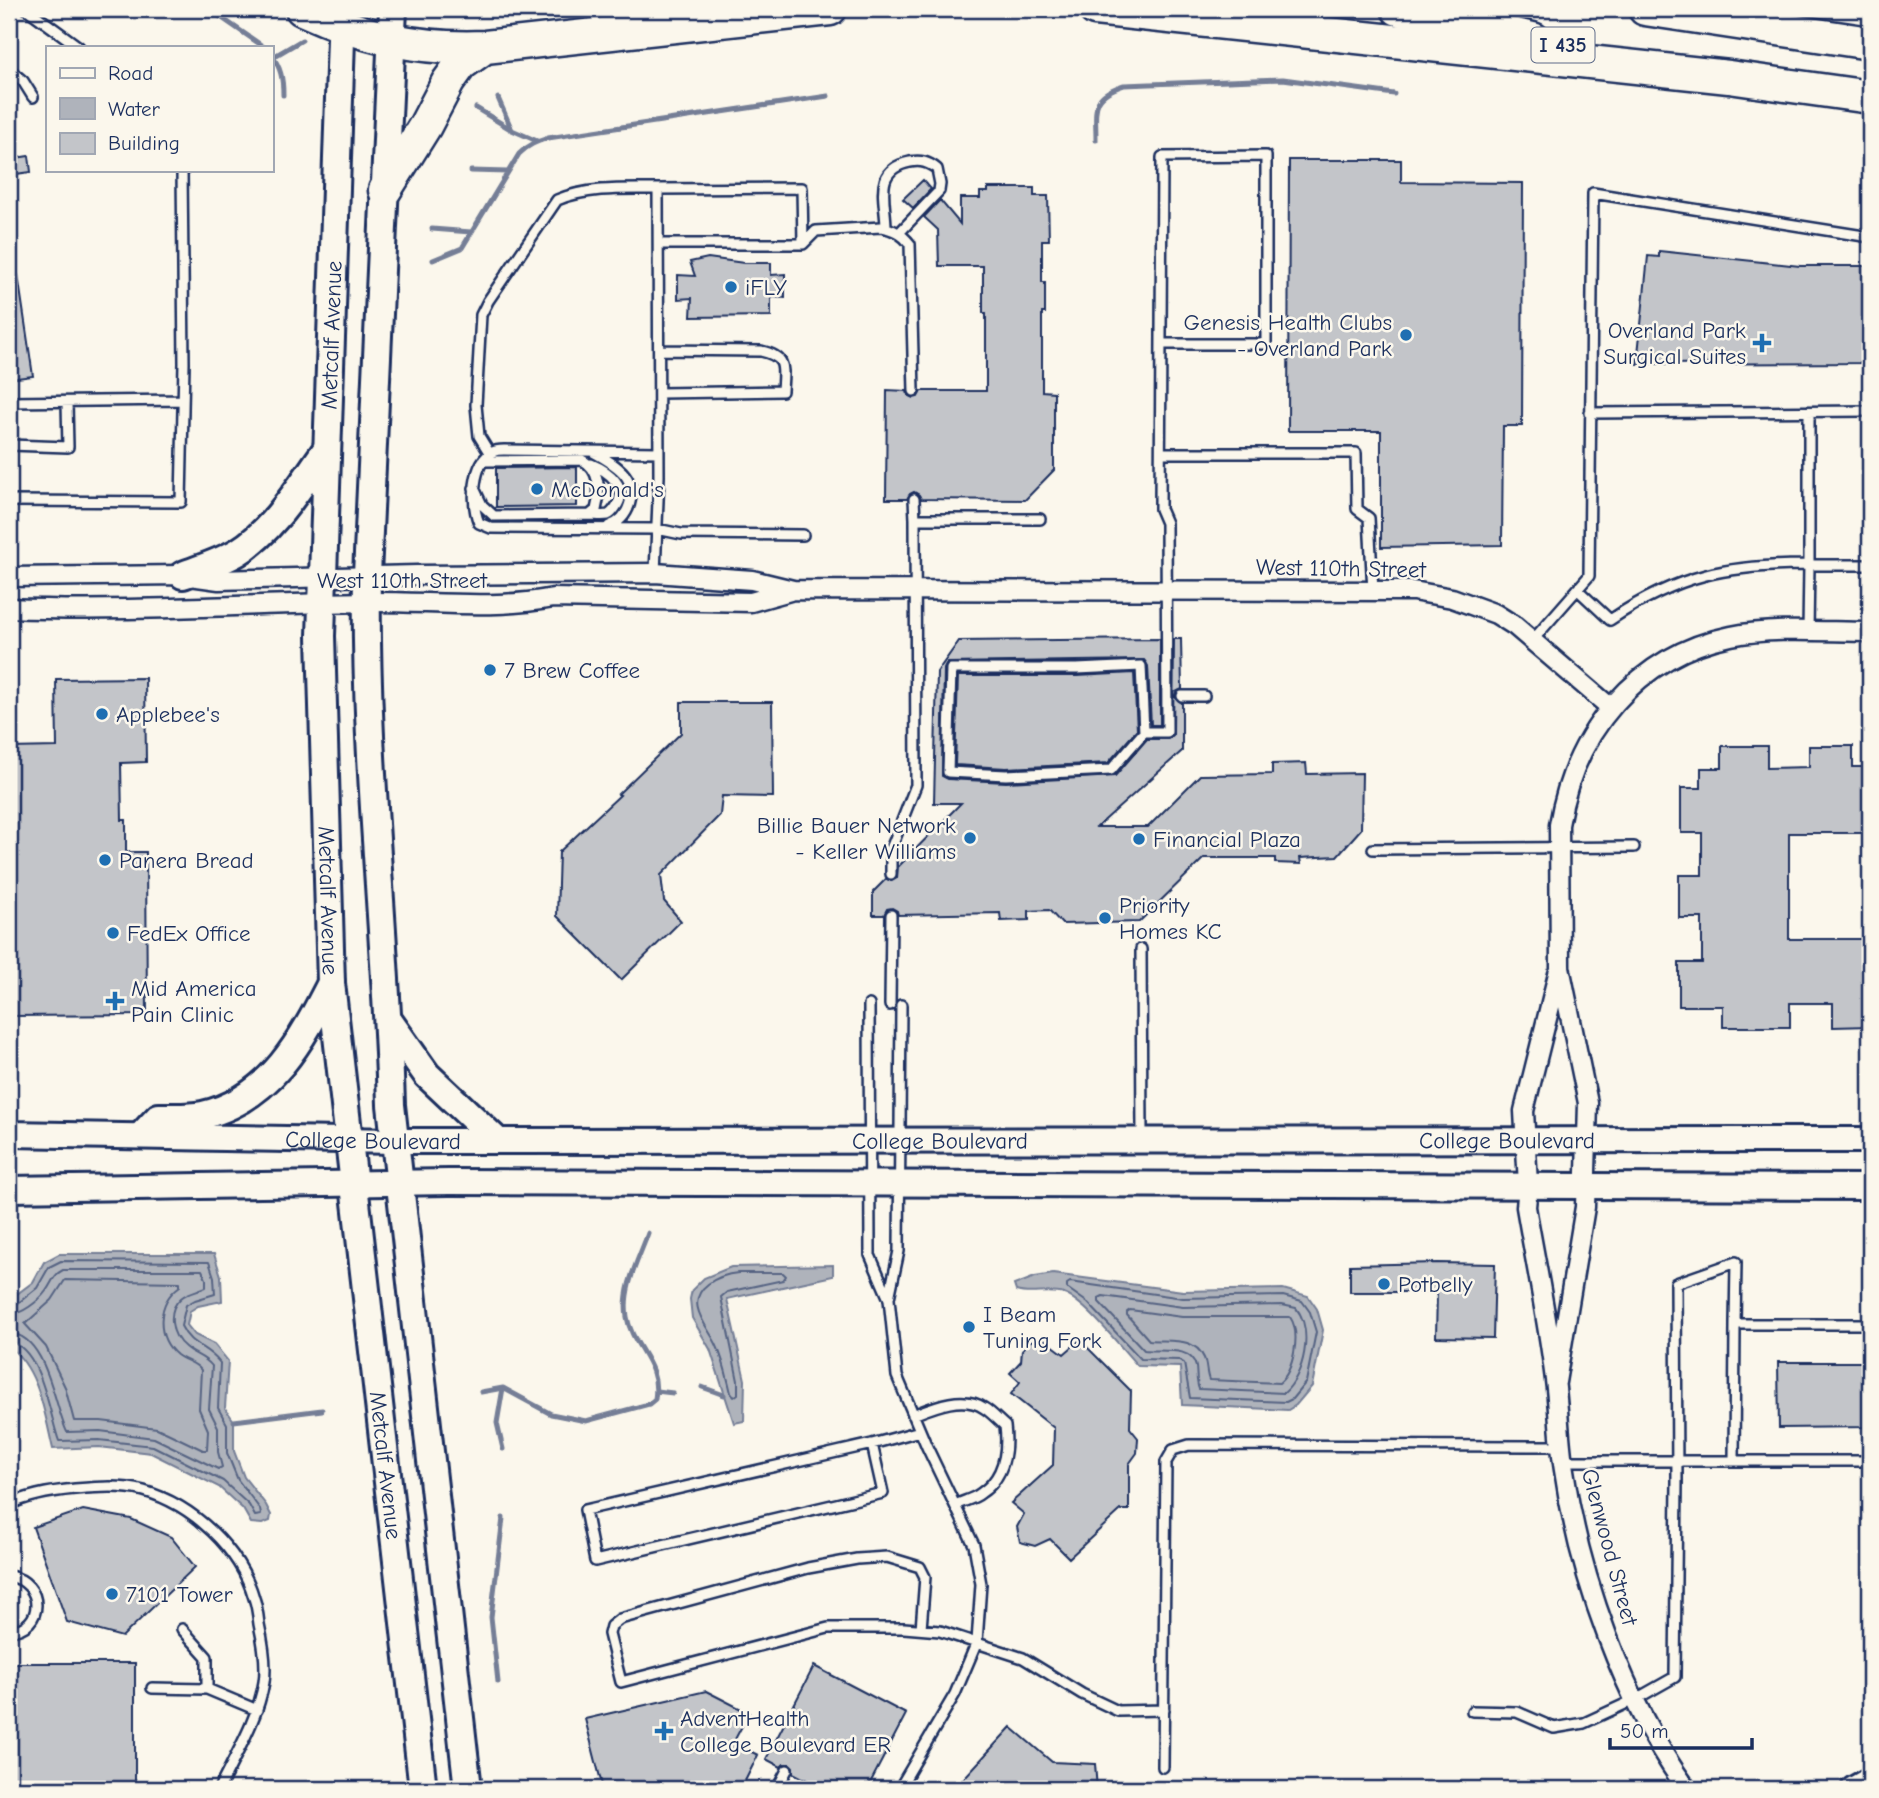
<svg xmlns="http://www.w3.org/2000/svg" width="1879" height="1798" font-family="'Comic Neue',sans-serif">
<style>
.water{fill:#afb3bb;stroke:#747e96;stroke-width:2}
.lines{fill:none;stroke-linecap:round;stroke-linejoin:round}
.shore{stroke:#566483;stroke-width:2}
.stream{stroke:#747e96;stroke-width:5}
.building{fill:#c3c5c9;stroke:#1b2f5e;stroke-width:2}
.lane-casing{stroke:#1b2f5e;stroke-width:14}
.street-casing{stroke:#1b2f5e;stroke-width:23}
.secondary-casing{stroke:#1b2f5e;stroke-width:30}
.primary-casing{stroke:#1b2f5e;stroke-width:32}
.highway-casing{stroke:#1b2f5e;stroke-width:37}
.lane{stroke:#fbf7ec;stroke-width:9}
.street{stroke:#fbf7ec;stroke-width:18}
.secondary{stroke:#fbf7ec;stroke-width:24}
.primary{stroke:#fbf7ec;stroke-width:26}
.highway{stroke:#fbf7ec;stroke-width:32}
.poi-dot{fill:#1f6fb2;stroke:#fbf7ec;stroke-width:2.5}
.labels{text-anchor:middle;stroke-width:5;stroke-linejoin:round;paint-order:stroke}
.shield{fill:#fbf7ec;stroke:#5e6b89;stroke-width:2}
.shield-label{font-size:21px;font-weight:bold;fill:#1b2f5e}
.poi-label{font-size:23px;fill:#1b2f5e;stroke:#fbf7ec;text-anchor:start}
.street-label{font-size:23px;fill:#1b2f5e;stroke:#fbf7ec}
</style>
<rect width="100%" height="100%" fill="#fbf7ec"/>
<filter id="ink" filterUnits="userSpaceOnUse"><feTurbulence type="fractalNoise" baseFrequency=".0143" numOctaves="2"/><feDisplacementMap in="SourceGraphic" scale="14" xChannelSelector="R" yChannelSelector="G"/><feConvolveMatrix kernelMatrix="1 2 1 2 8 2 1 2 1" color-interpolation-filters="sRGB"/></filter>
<g filter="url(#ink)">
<path class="water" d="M59,1254h155l7,22 1,25 -24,5 -8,5 -3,14 8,10 19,9 14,17 -3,47 9,13v30l10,26 22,28 5,10 -1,6 -8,3 -11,-1 -8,-14 -24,-22 -68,-34 -52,-6 -46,2c-8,-33 -14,-81 -44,-102v-47l24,-18 11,-20z
M833,1265v11l-106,23 18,81 -1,41 -10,2 -24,-74 -18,-31 -2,-19 2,-9 12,-12 27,-11z
M1053,1274l130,17 100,-2 25,7 9,13 6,21 -11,56 -16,19 -8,5 -106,-5 -2,-38 -42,-1c-16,-17 -53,-65 -74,-72 -15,-5 -33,2 -48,-3l-2,-6 21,-8z"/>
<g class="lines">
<path class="shore" d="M738,1273h45l3,3 -3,4 -56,12 -6,5 17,84v13l-4,3 -3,-4c-4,-16 -7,-32 -14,-47 -9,-20 -34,-43 -9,-62 8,-6 19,-10 30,-11z
M65,1280l115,2v4c-23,16 -25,50 -3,69 8,6 18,7 24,15l-2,39 9,21 -1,20h-4l-46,-22 -56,-7h-27l-9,-34 -19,-40 -21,-23 27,-24z
M1070,1282l113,16 100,-2 19,5 8,11 6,20 -10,50 -14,17 -6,3 -96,-4 -6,-35 -5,-3 -38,-1 -53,-56 -21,-15v-4z
M1103,1296l80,11 99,-2 14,3c18,22 8,68 -12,85l-85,-4c-3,-7 -2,-14 -3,-22 -4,-22 -35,-15 -52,-17l-45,-48v-4z
M9,1306l8,-2 20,-16 12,-21 12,-6 148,1 5,15 1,17 -20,6 -9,5 -5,21c10,21 25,19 39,37l-2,45 9,16v29l11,27 22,29 1,6 -6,1 -6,-11 -26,-24 -70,-35 -54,-6 -40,1c-9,-24 -18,-95 -50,-99
M1130,1310l52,7h108c11,16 4,54 -11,66l-70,-3c-3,-7 -2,-15 -5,-22 -9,-22 -35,-16 -55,-18l-22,-25v-3z
M9,1315c13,-1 29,-13 37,-24 6,-8 7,-16 17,-21h139l4,9v8c-9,4 -18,5 -25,11 -15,13 -10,38 4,49 9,8 19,9 27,19l-3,43 9,18v25l4,15 -4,2 -64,-31 -54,-7 -33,1c-13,-26 -20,-97 -58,-99"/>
<path class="stream" d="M209,9l55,38
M271,54c10,14 12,24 12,41
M273,57l29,-17
M498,98l14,32 25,11
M476,108l36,22
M1096,140c0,-32 -6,-44 28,-55l159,-6 111,15
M471,171l37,1
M432,229l39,3
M433,260l29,-12 57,-94c9,-9 17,-12 29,-16l280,-42
M702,1387l22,8
M503,1388l-6,35 6,26
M656,1391l17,2
M481,1392l22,-4 48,26 35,7 63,-17 6,-5c6,-36 -23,-52 -28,-82 -5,-29 12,-58 21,-84
M234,1421l88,-11
M498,1682l-7,-65 12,-99"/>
</g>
<path class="building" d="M29,156l2,16 -22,3v-16z
M1289,160h112v22l122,1 -1,243h-19l-1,119 -121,2v-116h-93z
M923,180l8,9 -18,19 -10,-9z
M988,188h46v8h14l1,44h-7v42h3v31h-3v78l12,1v78l-29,30 -104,-1 -2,-4 -5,-3 -4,2 -3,5h-21l1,-109 20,1 1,4 6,3 4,-1 3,-6h65v-78h-3v-47h-44l-1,-36 -14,-13 16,-17 20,24v-26h20v-6h8z
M1659,251l141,15h70v97l-233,1 11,-108 11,1z
M708,258l36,5h27v12l14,-1v24l-14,-1v19l-80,1 1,-19 -14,1v-24l17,1 -5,-14z
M9,275h9l15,101 -24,3z
M577,467v39l-81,1v-39z
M1160,639v86h-9l-3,-59 -4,-6 -197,3 -3,6 -2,107 6,3 58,3 109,-6 32,-37h21l5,-4 1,-96h7l1,50 -6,3 -1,5 7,6v48l-85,76h51l52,-52 72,-1v-10l34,-1 1,11 55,-1 -1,56 -24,27 -37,2 1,6 -26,-1v-5h-71l-65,64 -77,2 -13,-14 -20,1v9l-28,1 -1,-8 -102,2 -1,-4 -5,-3 -5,1 -3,6h-11v-23l13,-13 6,2 5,-3 1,-11 63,-64h-27l3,-131 22,-31z
M1134,673l3,57 -29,33 -102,5 -51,-3 3,-89h119z
M145,678l1,84 -25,1 1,57h4v32h20l1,163 -138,1v-268l48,-1 -1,-68z
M681,702h91l1,95 -51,-1 -2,19 -59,60 3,26 17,20 -60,59 -64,-64 2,-64 61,-57 -2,-1 63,-61z
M1722,746h45v22l42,-1v-21h44v21h17v66h-81v106h81v87l-37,1v-24h-43v24h-67v-21h-44v-43h23v-45h-23v-43h23v-42h-21v-45h20v-20h21z
M1437,1263l58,1 -2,74 -57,-1 1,-45h-87v-27z
M1044,1339l20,15 16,-14 51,51 -1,37 8,10 -1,15 -8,11v46h-8l-52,48 -19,-19 -15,7 -15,-4 -3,-15 7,-13 -13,-11 42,-38 1,-37 -43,-34 9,-12 -10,-9 11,-12 1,-11 8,-9z
M1778,1362h92v65l-91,1z
M83,1510l48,9 40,18 24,30 -73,70 -55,-15 -34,-95z
M9,1663h126v126h-126z
M814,1666l92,48 -39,75h-43l-31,-16v-6l-3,-3h-6l-3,3 -15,-8z
M706,1691l43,22 -16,30 25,12 -17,34h-138l-18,-70z
M1011,1727l41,35 43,2 2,25h-143z"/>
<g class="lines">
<g class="lane-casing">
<path id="lane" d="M27,9l52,38
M9,69l14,12 10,16
M658,189l144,-1 1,56
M886,228c0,-28 -14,-58 24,-66 11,-2 18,0 27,7l3,15 -1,7 -40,42
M659,244h144l13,-13 65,-4c13,2 21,7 29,17l4,147
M659,350l102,1c27,6 22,17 21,40l-123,2
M9,402l174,-2
M1590,413l280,-2
M9,445l59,2 -1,-44
M593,452c11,6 24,13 32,23 13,17 4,45 -16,51
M659,452l-155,-2c-4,0 -8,0 -11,2 -21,10 -22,52 -14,71l12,5 166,1 24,5 122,1
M1161,453h195l1,56 12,9 4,73
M490,454l-11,-18 -3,-31 5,-90 7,-14 69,-101c31,-13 68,-11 101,-11l1,287 -4,97
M474,488l8,17 12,11 96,-1 6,-5c5,-19 4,-41 -14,-50l-98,1
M914,499l1,20
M9,501l172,1 3,-139 -2,-193
M590,515c5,0 13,1 18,0 3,-1 6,-5 8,-8 14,-20 -8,-36 -25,-43
M1578,590l32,30c69,-46 118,-55 199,-55v-153
M1808,632l1,-67h61
M1532,641l57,-65 4,-383 277,44
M1182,696h22
M1144,732l-3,-66 -64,3h-126l-3,103 58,3 105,-5 33,-38h23l-1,-209 -6,-14 2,-352 104,-1v188h-105
M1373,849l261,-2
M891,874v-25l25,-64 -1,-266h125
M1141,949l1,190
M869,1005l1,250 19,44 8,77 30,71 47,98 7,39 -4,58 -22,52 -56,95
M890,1005l1,-90
M889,1298l10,-47 2,-246
M913,1415c20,-8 50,-21 71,-7 7,4 14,12 21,18 3,25 -1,52 -24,67 -7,6 -18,8 -26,12
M872,1444l11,49 -288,68 -10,-51 287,-66 48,-13
M1563,1461h307
M1734,1461l1,-137
M9,1479l7,22
M9,1505c19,-10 45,-14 66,-16 23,-2 47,-4 69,2 49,14 96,58 110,107 3,8 4,17 5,26 4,18 8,40 5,58 -6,37 -29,74 -45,107
M9,1576c36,6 36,53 0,55
M182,1629l25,28v32
M921,1629l4,-52 -5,-10 -33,-10 -30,2 -49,9 -188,51 -9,7 -2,8 12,48 207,-54h76l36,3 83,27 59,36 36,17 46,-1
M152,1688l55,1 50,21
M1472,1711l45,1 37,16 30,-5 52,-24 39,-22 2,-196 -1,-198 60,-21 -1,62h135
M1163,1767l3,-305 7,-12 16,-5 372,1
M777,1789l10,-19"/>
</g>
<g class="street-casing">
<path id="street" d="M9,577l174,-2 36,5 198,-5 238,-2 97,7 41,10 620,1 39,7 44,16 19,12 96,82
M9,608c119,5 239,-4 358,-6 61,-1 125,8 186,-4l198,4 39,-11
M1558,974l-34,137 4,74 -2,22c10,58 22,115 29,173 4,30 4,60 9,90 15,106 60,232 123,319
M1556,1382l29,-175 3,-104 -28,-136 -1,-142c15,-93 78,-170 172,-189 45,-9 94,-4 139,-4"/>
</g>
<g class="secondary-casing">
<g id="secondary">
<path id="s1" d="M9,1134l386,7 1475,-1"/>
<path d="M9,1189l440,-7 1421,5"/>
<path d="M1854,1789l16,-9"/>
</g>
</g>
<g class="primary-casing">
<g id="primary">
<path id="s2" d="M342,9l-21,627 10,347 92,806"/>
<path d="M393,9l-26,566c-3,177 19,353 24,530l77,684"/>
<path d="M183,575c18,-7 38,-13 55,-23 36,-22 64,-69 88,-102"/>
<path d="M389,1021l38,54 69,65"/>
<path d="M142,1135l17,-18c14,0 30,1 44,-2 68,-16 99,-75 128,-132"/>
</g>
</g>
<g class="highway-casing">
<path id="highway" d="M302,9c61,28 115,41 183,38l345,-38
M1095,9l634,68 141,20
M1398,9l135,30
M1645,9l225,34
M385,190l40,-64 23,-44 13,-18 24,-17"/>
</g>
<use href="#lane" class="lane"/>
<use href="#street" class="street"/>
<use href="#secondary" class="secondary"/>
<use href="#primary" class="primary"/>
<use href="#highway" class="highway"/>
</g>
</g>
<g class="poi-dot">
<circle cx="731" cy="287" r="7"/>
<circle cx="1406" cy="335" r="7"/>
<path d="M1758.5 332.5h7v7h7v7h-7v7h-7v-7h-7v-7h7z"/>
<circle cx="537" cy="489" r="7"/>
<circle cx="490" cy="670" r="7"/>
<circle cx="102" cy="714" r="7"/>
<circle cx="970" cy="838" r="7"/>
<circle cx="1139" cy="839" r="7"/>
<circle cx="105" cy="860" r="7"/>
<circle cx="1105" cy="918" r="7"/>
<circle cx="113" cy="933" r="7"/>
<path d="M111.5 990.5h7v7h7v7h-7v7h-7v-7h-7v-7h7z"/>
<circle cx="1384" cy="1284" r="7"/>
<circle cx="969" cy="1327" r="7"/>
<circle cx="112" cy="1594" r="7"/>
<path d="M660.5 1720.5h7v7h7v7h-7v7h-7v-7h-7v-7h7z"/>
</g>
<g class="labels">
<rect class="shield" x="1531.5" y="27.5" width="63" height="35" rx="5"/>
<g class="shield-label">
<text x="1563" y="52">I 435</text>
</g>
<g class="poi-label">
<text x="745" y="295">iFLY</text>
<text x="1392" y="330" text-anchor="end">Genesis Health Clubs<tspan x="1392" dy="26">- Overland Park</tspan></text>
<text x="1746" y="338" text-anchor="end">Overland Park<tspan x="1746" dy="26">Surgical Suites</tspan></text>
<text x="551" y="497">McDonald's</text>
<text x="504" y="678">7 Brew Coffee</text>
<text x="116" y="722">Applebee's</text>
<text x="956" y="833" text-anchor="end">Billie Bauer Network<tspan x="956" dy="26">- Keller Williams</tspan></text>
<text x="1153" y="847">Financial Plaza</text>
<text x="119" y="868">Panera Bread</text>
<text x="1119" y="913">Priority<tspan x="1119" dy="26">Homes KC</tspan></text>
<text x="127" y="941">FedEx Office</text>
<text x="131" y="996">Mid America<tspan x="131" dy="26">Pain Clinic</tspan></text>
<text x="1398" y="1292">Potbelly</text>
<text x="983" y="1322">I Beam<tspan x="983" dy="26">Tuning Fork</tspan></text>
<text x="126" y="1602">7101 Tower</text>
<text x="680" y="1726">AdventHealth<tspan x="680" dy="26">College Boulevard ER</tspan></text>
</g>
<g class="street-label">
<text transform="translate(331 335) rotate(-88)" y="8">Metcalf Avenue</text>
<text transform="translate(1341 568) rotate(1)" y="8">West 110th Street</text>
<text x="402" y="588">West 110th Street</text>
<text dy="8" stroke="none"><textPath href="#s2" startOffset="892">Metcalf Avenue</textPath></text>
<text dy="8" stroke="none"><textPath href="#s1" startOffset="364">College Boulevard</textPath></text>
<text dy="8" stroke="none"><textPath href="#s1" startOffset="931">College Boulevard</textPath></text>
<text dy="8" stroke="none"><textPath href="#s1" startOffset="1498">College Boulevard</textPath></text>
<text dy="8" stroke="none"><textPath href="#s2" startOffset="1460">Metcalf Avenue</textPath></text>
<text transform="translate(1610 1547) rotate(75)" y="8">Glenwood Street</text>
</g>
</g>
<rect width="1879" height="1798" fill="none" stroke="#fbf7ec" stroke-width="35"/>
<rect x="18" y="18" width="1844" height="1763" fill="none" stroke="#1b2f5e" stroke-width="2.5" filter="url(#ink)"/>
<rect x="46" y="46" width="228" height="126" fill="#fbf7ec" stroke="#a1a7b3" stroke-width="2"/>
<rect x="60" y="68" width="35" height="10" fill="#fbf7ec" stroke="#a1a7b3" stroke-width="2"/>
<text x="108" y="80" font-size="21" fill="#1b2f5e">Road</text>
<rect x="60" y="98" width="35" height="21" fill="#afb3bb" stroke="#a1a7b3" stroke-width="2"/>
<text x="108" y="116" font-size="21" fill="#1b2f5e">Water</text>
<rect x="60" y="133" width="35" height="21" fill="#c3c5c9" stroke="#a1a7b3" stroke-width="2"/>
<text x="108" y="150" font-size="21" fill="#1b2f5e">Building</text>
<path d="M1610 1738v10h142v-10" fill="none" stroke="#1b2f5e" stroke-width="3.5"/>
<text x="1620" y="1738" font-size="21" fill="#1b2f5e" stroke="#fbf7ec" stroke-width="5" paint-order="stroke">50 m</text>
</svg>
